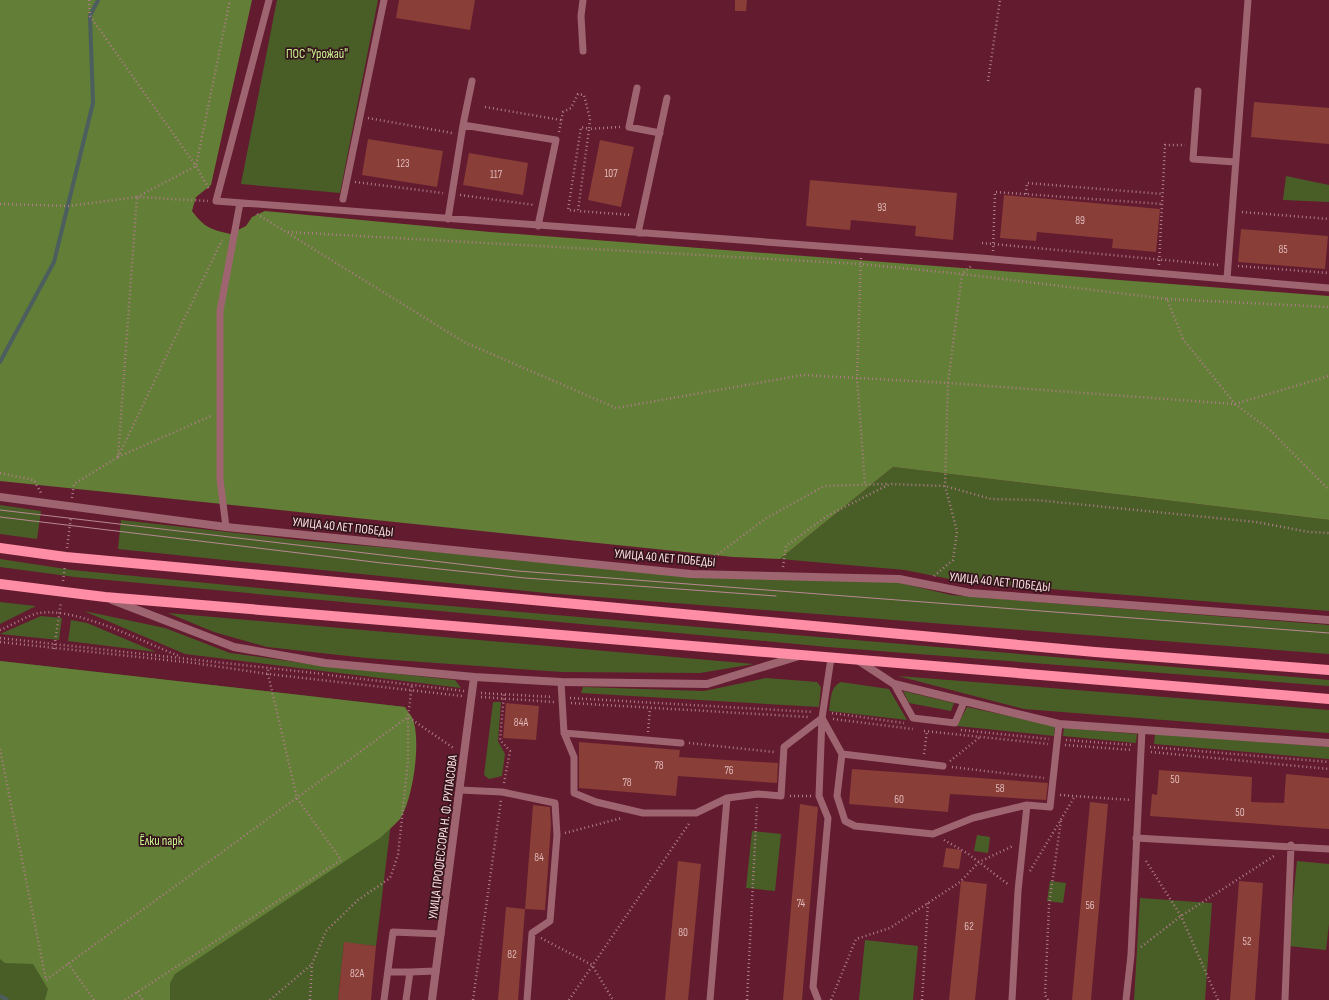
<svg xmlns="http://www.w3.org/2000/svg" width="1329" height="1000" font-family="'Sofia Sans Condensed',sans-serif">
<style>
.green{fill:#495e27}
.forest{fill:#637e36}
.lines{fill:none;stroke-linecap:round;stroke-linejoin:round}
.stream{stroke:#4d5e5e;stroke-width:4}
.building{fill:#893e38}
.path{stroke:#af7d8a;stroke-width:2.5;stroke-dasharray:1 3;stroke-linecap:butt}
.service{stroke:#9e6570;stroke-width:7}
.minor{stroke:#9e6570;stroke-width:8}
.primary{stroke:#ff8da5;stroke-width:10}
.tram{stroke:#b88894;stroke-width:1}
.labels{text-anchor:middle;stroke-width:3.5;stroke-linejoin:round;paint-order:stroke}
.number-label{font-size:11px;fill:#dfb8b9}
.park-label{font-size:13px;fill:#caf38f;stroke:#35151c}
.street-label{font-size:13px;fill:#fce0e4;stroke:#35151c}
</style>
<rect width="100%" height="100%" fill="#631b30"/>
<path class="green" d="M277,0h101l-38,193 -99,-9z
M1286,176l43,9v17l-46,-2z
M893,467l436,53v91l-365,-29 -59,-12 -125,-11z
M0,505l41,6 -4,28 -37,-5z
M121,520l177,20 393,34 89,-2 116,10 55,13 378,30v29l-783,-61 -428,-44z
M0,559l72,11 342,33 915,77v6l-501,-39 -753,-70 -75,-10z
M0,602l36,4 -36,18z
M84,611l81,17 65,25 94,13 131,14 6,8 -276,-34z
M168,613l586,51 -54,9 -138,-1 -196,-14 -99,-11 -53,-15z
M41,616l21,2 -3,22 -59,-6z
M71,620l16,3 69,29 -88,-11z
M0,661l405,46 -29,239 -32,-3 -6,57h-338z
M898,676l431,34v23l-305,-24z
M766,678l51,4 4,5 -2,20 -238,-14 2,-6 121,4z
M841,682l48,7 18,31 -78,-9c2,-12 1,-24 12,-29z
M903,691l51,12 -3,8 -42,-8z
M493,702h8l-3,39 7,13 -3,22 -13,3 -5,-4z
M967,707l88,19 -1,10 -97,-10z
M1064,728l73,6 -1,9 -73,-7z
M1155,734l174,13v12l-175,-15z
M752,831l29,3 -6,57 -29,-3z
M977,835l13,2 -2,16 -14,-2z
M1297,861l32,3v60l-3,26 -38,-4z
M1050,881l16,2 -3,20 -16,-2z
M1140,898l72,5 -7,97h-71z
M865,940l53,6 -5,54h-54z"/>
<path class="forest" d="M0,0h252l-41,185 -15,12 -4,14c13,17 18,18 38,23l16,-8 6,-9 13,-6 225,21 839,64v224l-436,-53 -113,92 -47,-2 -733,-76z
M0,661l405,46c2,4 5,7 7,10 10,21 1,83 -12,102 -6,7 -14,13 -20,19l-205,136 -5,9v17h-125l3,-11 -15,-25 -28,-1 -5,-4z"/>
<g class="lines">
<path class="stream" d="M0,362l54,-100 39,-159 -3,-87 8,-16
M0,996l7,4"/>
</g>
<path class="building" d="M399,0h76l-5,30 -74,-12z
M735,0h12l-1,11h-11z
M1254,102l75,6v36l-78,-7z
M368,139l75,12 -6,36 -75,-12z
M600,140l34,7 -13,60 -33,-7z
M469,153l59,10 -5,32 -60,-10z
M810,180l147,13 -4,47 -38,-4 1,-10 -65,-6 -1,10 -44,-4z
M1004,195l156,14 -4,43 -44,-4 1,-9 -76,-7 -1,9 -36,-3z
M1241,229l87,7 -3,33 -87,-7z
M506,703l33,3 -3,34 -33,-2z
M579,742l101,8 -1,7 99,6 -1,20 -99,-7 -2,20 -97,-8z
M852,769l196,14 -2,17 -96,-6 -2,18 -99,-8z
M1159,770l93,7 -1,25 33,1 2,-29 43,4v51l-179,-13 2,-22 5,1z
M1090,802l18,2 -17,196h-19z
M800,804l18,3 -16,193h-19z
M533,805l17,2 1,18 -6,85 -20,-1z
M946,848l16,2 -3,19 -16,-2z
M678,861l23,3 -13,136h-23z
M961,881l26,3 -12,116h-26z
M1239,881l24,2 -8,117h-25z
M506,907l19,2 -7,91h-20z
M344,942l32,4 -5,54h-33z"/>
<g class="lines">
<path class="path" d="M89,0l1,16 106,150 13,23
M988,81l12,-81
M485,107l76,13
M368,118l84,15
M620,127l-31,2 -11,82 54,4
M559,132l4,-20 8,-4 7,-14 6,1 6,24 -1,10 -8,-2 -13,83 10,1
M355,182l88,11
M1026,194l1,-11 136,11
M460,195l74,10
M137,197l59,-31 34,-166
M0,204l68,2 69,-9 71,4
M1242,212l87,7
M257,214l207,128 152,66 187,-33 145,8 287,21 94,-28
M288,232l573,32 101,10 205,25 16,40 52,65 35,26 59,60
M982,243l237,22
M993,251l2,-59 167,12
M861,258l-4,119 8,108
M1159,265l6,-120h20
M1238,266l91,7
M1167,299l162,8
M118,457l104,-217
M118,457l93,-41
M0,473l34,7 7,13
M72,498l2,-14 44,-27 19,-260
M67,548l4,-31
M705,564l60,-45 59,-33 64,-2
M783,567l3,-21 41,-30 63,-32 55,2 46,13 45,1 220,22 53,10 20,1
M934,576l19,-16 4,-29 -12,-45 3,-103 14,-109 9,-8
M63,581l2,-15
M0,630c11,-4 28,-15 39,-17 38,-6 104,29 140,43
M0,638l323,36
M0,642l194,21 74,11 194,22
M54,649l7,-47
M328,675l136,16
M481,693l72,4
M481,697l73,5
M570,698l243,14
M571,703l237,14
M832,713l72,10
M833,719l80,10
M961,730l88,9
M924,731l124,13
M648,732l2,-24
M1066,740l67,5
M689,743l85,9
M1065,745l67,5
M1150,747l179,15
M0,749l46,231 362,-263 47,32
M1151,752l178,17
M924,754l3,-23
M950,761l29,-23
M952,767l92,11
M504,783l6,-32 -10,-11 4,-46
M1060,795l71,5
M790,796h21
M565,833l57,-15
M944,840l23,13 42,32
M1146,861l35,55 37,84
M1030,871l45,-75
M541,938l51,27 21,35
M1141,947l40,-31 93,-60
M68,963l26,37
M137,992l6,8
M125,1000l216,-140 -44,-62 -29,-124v-6
M270,1000l42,-36
M310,1000l2,-36 14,-33 32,-31 32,-22 8,-23 10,-94v-44l4,-32
M473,1000l28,-200
M569,1000l121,-178
M747,1000l10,-196
M831,1000l25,-61 34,-11 70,-46 19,-20 34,-16
M922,1000l6,-97
M1048,1000l-3,-5 4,-90 12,-85"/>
<path class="service" d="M269,0l-53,201 765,57 348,30
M583,51l-2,-35 2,-16
M472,81l-9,44 93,15 -18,86
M637,88l-8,39 31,6
M1198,91l-5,68 42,3
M343,199l41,-199
M448,219l15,-94
M638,233l29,-135
M1227,279l21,-279
M226,527l-6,-48v-168l20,-108
M561,682l3,51 10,24v36l22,9 47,11h53l31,-15 31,-4 23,2 3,-49 38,-29 20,36 -5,42 8,25 10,5 78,8 40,-16 54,-13 23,2 9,-83
M894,684l19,34 42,5 9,-21
M564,733l117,10
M842,754l101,12
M460,790l42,2 53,11 2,32 -7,86 -18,12 -5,67
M1136,838l193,11
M388,972h22
M384,1000l9,-68 48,2
M406,1000l4,-28 26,-1
M710,1000l17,-202
M818,1000l-5,-13 15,-169 -9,-22 3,-78 9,-60
M1012,1000l6,-109 9,-86
M1126,1000l5,-45 11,-225
M1285,1000l6,-155"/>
<path class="minor" d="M0,497l226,30 465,47 208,5 71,14 359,27
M112,600l122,47 91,16 149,14 87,5 146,2 92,-28
M859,661l35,23 165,40 270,19
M432,1000l42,-323"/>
<path class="primary" d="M0,548l66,9 1029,95 234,18
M0,584l105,13 1224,102"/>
<path class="tram" d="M0,510l518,61 811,62
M0,517l382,46 143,15 251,18"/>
</g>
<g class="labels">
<g class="number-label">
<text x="403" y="167">123</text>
<text x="611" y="177">107</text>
<text x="496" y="178">117</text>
<text x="882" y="211">93</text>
<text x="1080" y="224">89</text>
<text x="1283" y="253">85</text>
<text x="521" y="726">84А</text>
<text x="659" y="769">78</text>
<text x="729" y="774">76</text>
<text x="1175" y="783">50</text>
<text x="627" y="786">78</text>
<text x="1000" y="792">58</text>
<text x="899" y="803">60</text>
<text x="1240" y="816">50</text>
<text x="539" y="861">84</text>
<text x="801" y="907">74</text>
<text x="1090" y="909">56</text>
<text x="969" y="930">62</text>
<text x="683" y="936">80</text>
<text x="1247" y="945">52</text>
<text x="512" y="958">82</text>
<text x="357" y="977">82А</text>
</g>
<g class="park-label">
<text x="317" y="58">ПОС "Урожай"</text>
<text x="161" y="845">Ёлки парк</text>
</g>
<g class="street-label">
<text transform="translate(343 526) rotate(6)" y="5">УЛИЦА 40 ЛЕТ ПОБЕДЫ</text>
<text transform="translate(665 557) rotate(5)" y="5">УЛИЦА 40 ЛЕТ ПОБЕДЫ</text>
<text transform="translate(1000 581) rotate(6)" y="5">УЛИЦА 40 ЛЕТ ПОБЕДЫ</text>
<text transform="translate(442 837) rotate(-83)" y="5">УЛИЦА ПРОФЕССОРА Н. Ф. РУПАСОВА</text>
</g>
</g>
</svg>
